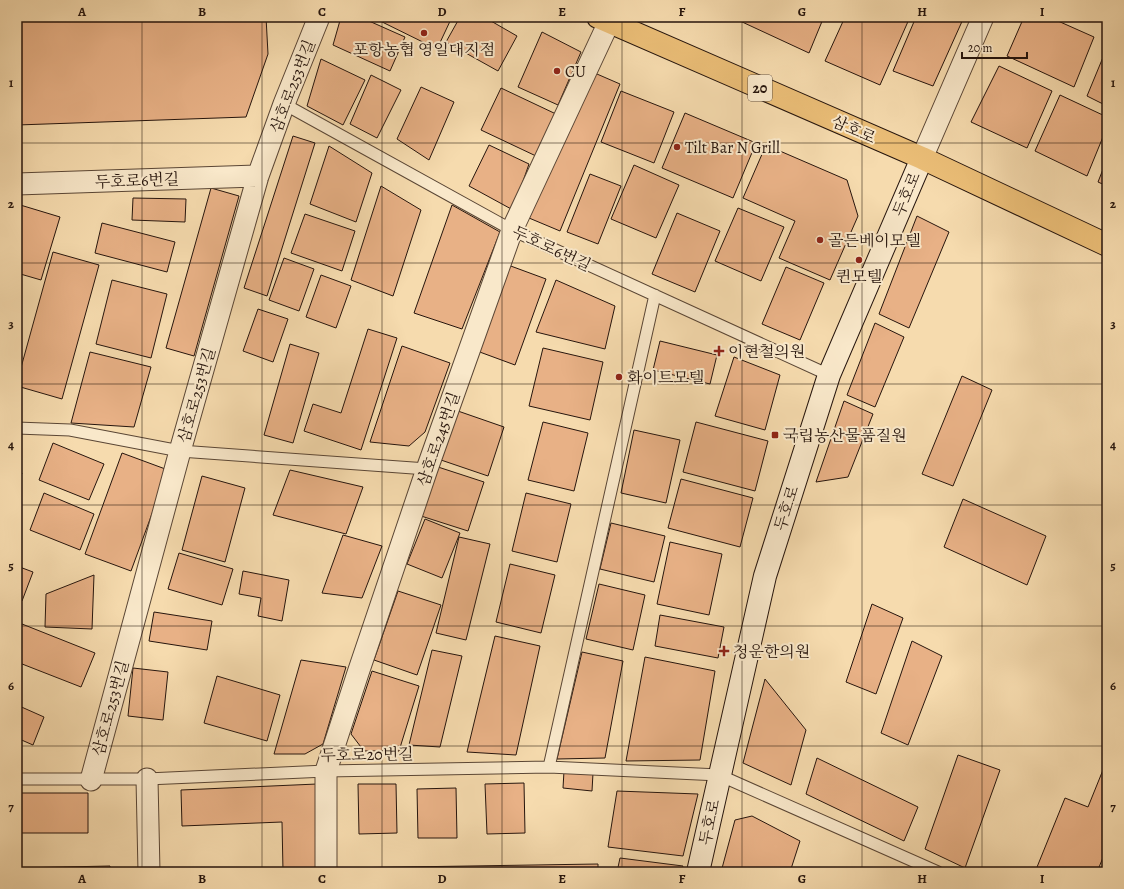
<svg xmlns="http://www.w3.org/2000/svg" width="1124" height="889" font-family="Alegreya,'Noto Serif KR',serif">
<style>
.building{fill:#e8b186;stroke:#26150d}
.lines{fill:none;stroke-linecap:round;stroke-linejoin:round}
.lane-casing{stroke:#5a4635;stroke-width:13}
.street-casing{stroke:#5a4635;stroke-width:23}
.secondary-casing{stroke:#26150d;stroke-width:24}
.primary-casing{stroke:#26150d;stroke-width:24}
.lane{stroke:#f9e8ca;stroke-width:11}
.street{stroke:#f9e8ca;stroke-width:21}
.secondary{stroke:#f9e8ca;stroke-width:22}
.primary{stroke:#ebbe77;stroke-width:22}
.grid{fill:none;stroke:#26150d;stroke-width:1;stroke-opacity:0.55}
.poi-dot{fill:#8f2418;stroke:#f9e8ca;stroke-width:1.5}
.labels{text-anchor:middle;stroke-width:4;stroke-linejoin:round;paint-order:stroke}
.shield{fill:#f9e8ca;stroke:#655446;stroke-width:1}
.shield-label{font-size:15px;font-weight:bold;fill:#26150d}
.poi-label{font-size:16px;fill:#26150d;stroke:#f9e8ca;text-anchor:start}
.street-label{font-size:16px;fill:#26150d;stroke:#f9e8ca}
.neatline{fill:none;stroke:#26150d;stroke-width:1.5}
.grid-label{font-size:13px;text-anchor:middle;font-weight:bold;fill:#26150d}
</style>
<rect width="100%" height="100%" fill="#f6dbae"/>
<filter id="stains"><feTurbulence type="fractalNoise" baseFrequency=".005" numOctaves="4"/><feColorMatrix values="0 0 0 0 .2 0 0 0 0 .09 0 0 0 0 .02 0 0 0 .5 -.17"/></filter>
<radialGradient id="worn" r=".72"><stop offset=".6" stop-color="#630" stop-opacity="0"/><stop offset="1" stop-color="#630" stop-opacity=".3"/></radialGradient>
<path class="building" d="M17,17h249l2,37 -22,63 -229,8z
M341,17h19l45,20 -15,34 -57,-26z
M372,17h80l-15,32z
M460,17h24l33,19 -19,35 -52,-29z
M742,17h76l5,2 -14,34 -69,-32z
M845,17h65l-30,68 -55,-24z
M916,17h48l-31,69 -40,-15z
M1024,17h25l45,20 -20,50 -67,-31z
M542,32l39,20 -23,53 -40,-18z
M1106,50l1,1v55l-20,-10z
M321,59l44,21 -22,45 -36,-19z
M999,66l53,25 -25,57 -56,-26z
M590,71l30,13 -60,147 -31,-13z
M371,75l30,15 -24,48 -27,-14z
M421,87l33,15 -25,58 -32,-21z
M501,88l55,26 -20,42 -55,-26z
M621,91l53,21 -20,51 -53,-21z
M1060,95l47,22v10l-20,49 -52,-25z
M685,113l71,30 -23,55 -71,-30z
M293,136l22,7 -48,153 -23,-8z
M489,145l40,19 -16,46 -44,-24z
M766,145l81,35 11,36 -28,64 -51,-22 16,-37 -52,-23z
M329,146l43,27 -16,49 -46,-18z
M1107,159v27l-9,-4z
M634,165l45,20 -23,53 -45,-19z
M590,174l31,12 -23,58 -31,-12z
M381,186l40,24 -28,86 -42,-16z
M211,188l28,8 -45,160 -28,-8z
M133,198l53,1 -1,23 -53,-2z
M17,204l43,13 -19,63 -24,-7z
M452,205l48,27 -38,97 -48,-16z
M738,208l46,19 -23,54 -46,-20z
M677,213l43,18 -25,61 -43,-18z
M305,214l50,17 -13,40 -51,-18z
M917,216l32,16 -40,96 -30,-14z
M102,223l73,19 -8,30 -72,-19z
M53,252l46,13 -37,134 -45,-13v-4z
M284,258l30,11 -15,42 -30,-11z
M508,265l38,14 -31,86 -38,-14z
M786,267l38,16 -24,57 -38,-16z
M321,275l30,11 -15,42 -30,-11z
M112,280l55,14 -16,64 -55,-14z
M556,280l59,26 -10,43 -69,-17z
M258,309l30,10 -15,43 -30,-11z
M875,323l29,14 -29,70 -28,-12z
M368,329l29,9 -36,112 -57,-19 9,-27 28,9z
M660,341l57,14 -7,29 -57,-14z
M290,344l29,9 -26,90 -29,-8z
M402,346l48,17 -25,69 -16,14 -39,-4z
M543,348l60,14 -13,58 -61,-14z
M90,352l61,15 -17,60 -63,-4z
M734,357l46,18 -15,55 -50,-14z
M962,376l30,14 -39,96 -31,-12z
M844,401l29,13 -25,63 -32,5z
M455,410l49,17 -16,49 -50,-17z
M543,422l45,11 -14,58 -46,-11z
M696,422l72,19 -13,50 -72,-19z
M634,430l46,10 -14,63 -45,-10z
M53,443l51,21 -15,36 -50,-20z
M122,453l46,17 -37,101 -46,-17z
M435,466l49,16 -16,49 -50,-16z
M290,470l73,17 -17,47 -73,-19z
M17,471l5,2 -5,15z
M202,476l43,12 -20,74 -43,-12z
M681,479l72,19 -13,49 -72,-19z
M44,493l50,21 -14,36 -50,-20z
M526,493l45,11 -14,58 -45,-11z
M963,499l83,37 -19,49 -83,-38z
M425,519l35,14 -18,45 -35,-14z
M611,523l54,13 -11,46 -54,-13z
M343,535l39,11 -20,52 -40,-5z
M459,537l31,7 -24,96 -30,-7z
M670,542l52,12 -13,61 -52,-11z
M179,553l54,16 -11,36 -54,-16z
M510,564l45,11 -14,58 -45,-11z
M17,566l16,6 -11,29 -5,-2z
M243,571l46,9 -7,41 -24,-5 3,-18 -22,-4z
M94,575l-2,54 -47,-2 1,-33z
M599,584l46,11 -12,55 -47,-11z
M398,591l43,14 -24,70 -43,-15z
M872,604l31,14 -27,76 -30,-12z
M154,612l58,9 -5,29 -58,-9z
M660,615l64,12 -6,31 -63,-12z
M17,622l78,31 -14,34 -64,-25z
M495,636l45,10 -24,109 -49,-3z
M912,641l30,15 -34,89 -27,-12z
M432,650l30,6 -22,91 -31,-2z
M582,652l41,9 -18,97 -48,1z
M645,657l70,14 -15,89 -74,1z
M301,660l45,7 -23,77 -18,10h-31z
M133,668l35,4 -5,48 -35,-4z
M372,671l47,15 -20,65h-35l-13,-17z
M217,676l63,19 -13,46 -63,-18z
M765,679l41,51 -15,55 -48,-22z
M17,705l27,12 -11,28 -16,-7z
M958,755l42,15 -35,98 -40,-19z
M817,758l101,49 -14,34 -98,-47z
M1107,760v88l-10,24h-62l30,-74 23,9z
M564,771l29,2 -1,18 -29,-3z
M524,783l1,50 -38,1 -2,-50z
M317,784l4,86 -38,1 -1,-49 -100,4 -1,-36z
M358,784h38l1,49 -38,1z
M456,788l1,50h-39l-1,-49z
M617,791l81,3 -15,62 -75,-9z
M17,793h71v40h-71z
M752,816l48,25 -10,31h-69l14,-52z
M620,858l63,8 -2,6h-64z
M598,864v8h-258v-4z
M110,866v6h-93v-4z"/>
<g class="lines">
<g class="lane-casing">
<path id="lane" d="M284,104l228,126 317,145
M17,428l53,2 110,21 247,18
M549,767l106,-472
M17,779h130l179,-8 223,-4 170,8 219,97"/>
</g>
<g class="street-casing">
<path id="street" d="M922,158l61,-141
M17,184l241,-8
M147,779l2,93
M91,780l89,-329 78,-275 26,-72 35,-87
M326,872v-101l32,-98 69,-204 85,-239 97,-208"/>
</g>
<g class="secondary-casing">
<path id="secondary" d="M698,872l67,-296 64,-201 93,-217"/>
</g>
<g class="primary-casing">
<path id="primary" d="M598,17l324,141 185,87"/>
</g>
<use href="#lane" class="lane"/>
<use href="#street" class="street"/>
<use href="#secondary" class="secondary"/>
<use href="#primary" class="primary"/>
</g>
<path class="grid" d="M142,17v855M262,17v855M382,17v855M502,17v855M622,17v855M742,17v855M862,17v855M982,17v855M17,143h1090M17,263h1090M17,384h1090M17,505h1090M17,626h1090M17,746h1090"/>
<g class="poi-dot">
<circle cx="424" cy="33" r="4"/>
<circle cx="557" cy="71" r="4"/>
<circle cx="677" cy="147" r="4"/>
<circle cx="820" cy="240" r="4"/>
<circle cx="859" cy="260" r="4"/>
<path d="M717 345h4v4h4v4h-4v4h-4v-4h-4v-4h4z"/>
<circle cx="619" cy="377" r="4"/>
<rect x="771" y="431" width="8" height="8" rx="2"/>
<path d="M722 645h4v4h4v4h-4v4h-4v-4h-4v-4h4z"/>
</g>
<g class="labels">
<rect class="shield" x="748" y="75" width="24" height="26" rx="3"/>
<g class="shield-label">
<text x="760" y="93">20</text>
</g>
<g class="poi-label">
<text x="424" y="55" text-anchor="middle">포항농협 영일대지점</text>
<text x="565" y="77">CU</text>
<text x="685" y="153">Tilt Bar N Grill</text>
<text x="828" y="246">골든베이모텔</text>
<text x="859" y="282" text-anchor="middle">퀸모텔</text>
<text x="728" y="357">이현철의원</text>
<text x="627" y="383">화이트모텔</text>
<text x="783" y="441">국립농산물품질원</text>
<text x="733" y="657">청운한의원</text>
</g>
<g class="street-label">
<text transform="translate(292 86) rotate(-69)" y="6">삼호로253번길</text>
<text transform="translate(854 129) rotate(24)" y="6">삼호로</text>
<text transform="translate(137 180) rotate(-2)" y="6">두호로6번길</text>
<text transform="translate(906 194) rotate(-67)" y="6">두호로</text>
<text transform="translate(552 248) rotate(25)" y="6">두호로6번길</text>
<text transform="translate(196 395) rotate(-74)" y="6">삼호로253번길</text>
<text transform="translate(438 439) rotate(-71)" y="6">삼호로245번길</text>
<text transform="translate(786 508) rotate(-72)" y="6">두호로</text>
<text transform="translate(110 708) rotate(-75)" y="6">삼호로253번길</text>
<text transform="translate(367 754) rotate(-1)" y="6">두호로20번길</text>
<text transform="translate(709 822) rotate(-78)" y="6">두호로</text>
</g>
</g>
<rect width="1124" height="889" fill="none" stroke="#f6dbae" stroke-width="44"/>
<path d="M962 52v6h65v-6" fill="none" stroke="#26150d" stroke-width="2"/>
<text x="968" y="52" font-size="12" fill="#26150d" stroke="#f9e8ca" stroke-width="3" paint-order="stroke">20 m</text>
<rect x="22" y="22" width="1080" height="845" class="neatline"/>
<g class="grid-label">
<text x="82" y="16">A</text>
<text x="202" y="16">B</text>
<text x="322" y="16">C</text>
<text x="442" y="16">D</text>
<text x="562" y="16">E</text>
<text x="682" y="16">F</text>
<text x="802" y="16">G</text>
<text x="922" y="16">H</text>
<text x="1042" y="16">I</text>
<text x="11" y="87">1</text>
<text x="1113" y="87">1</text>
<text x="11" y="208">2</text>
<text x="1113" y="208">2</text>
<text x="11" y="328">3</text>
<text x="1113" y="328">3</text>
<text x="11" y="449">4</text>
<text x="1113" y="449">4</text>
<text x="11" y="570">5</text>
<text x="1113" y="570">5</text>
<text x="11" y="690">6</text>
<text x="1113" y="690">6</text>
<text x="11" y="811">7</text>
<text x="1113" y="811">7</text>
<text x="82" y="883">A</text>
<text x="202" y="883">B</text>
<text x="322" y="883">C</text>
<text x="442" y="883">D</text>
<text x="562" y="883">E</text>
<text x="682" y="883">F</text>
<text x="802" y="883">G</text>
<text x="922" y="883">H</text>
<text x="1042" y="883">I</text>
</g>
<rect width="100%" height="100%" filter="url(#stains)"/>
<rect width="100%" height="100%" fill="url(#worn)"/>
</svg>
